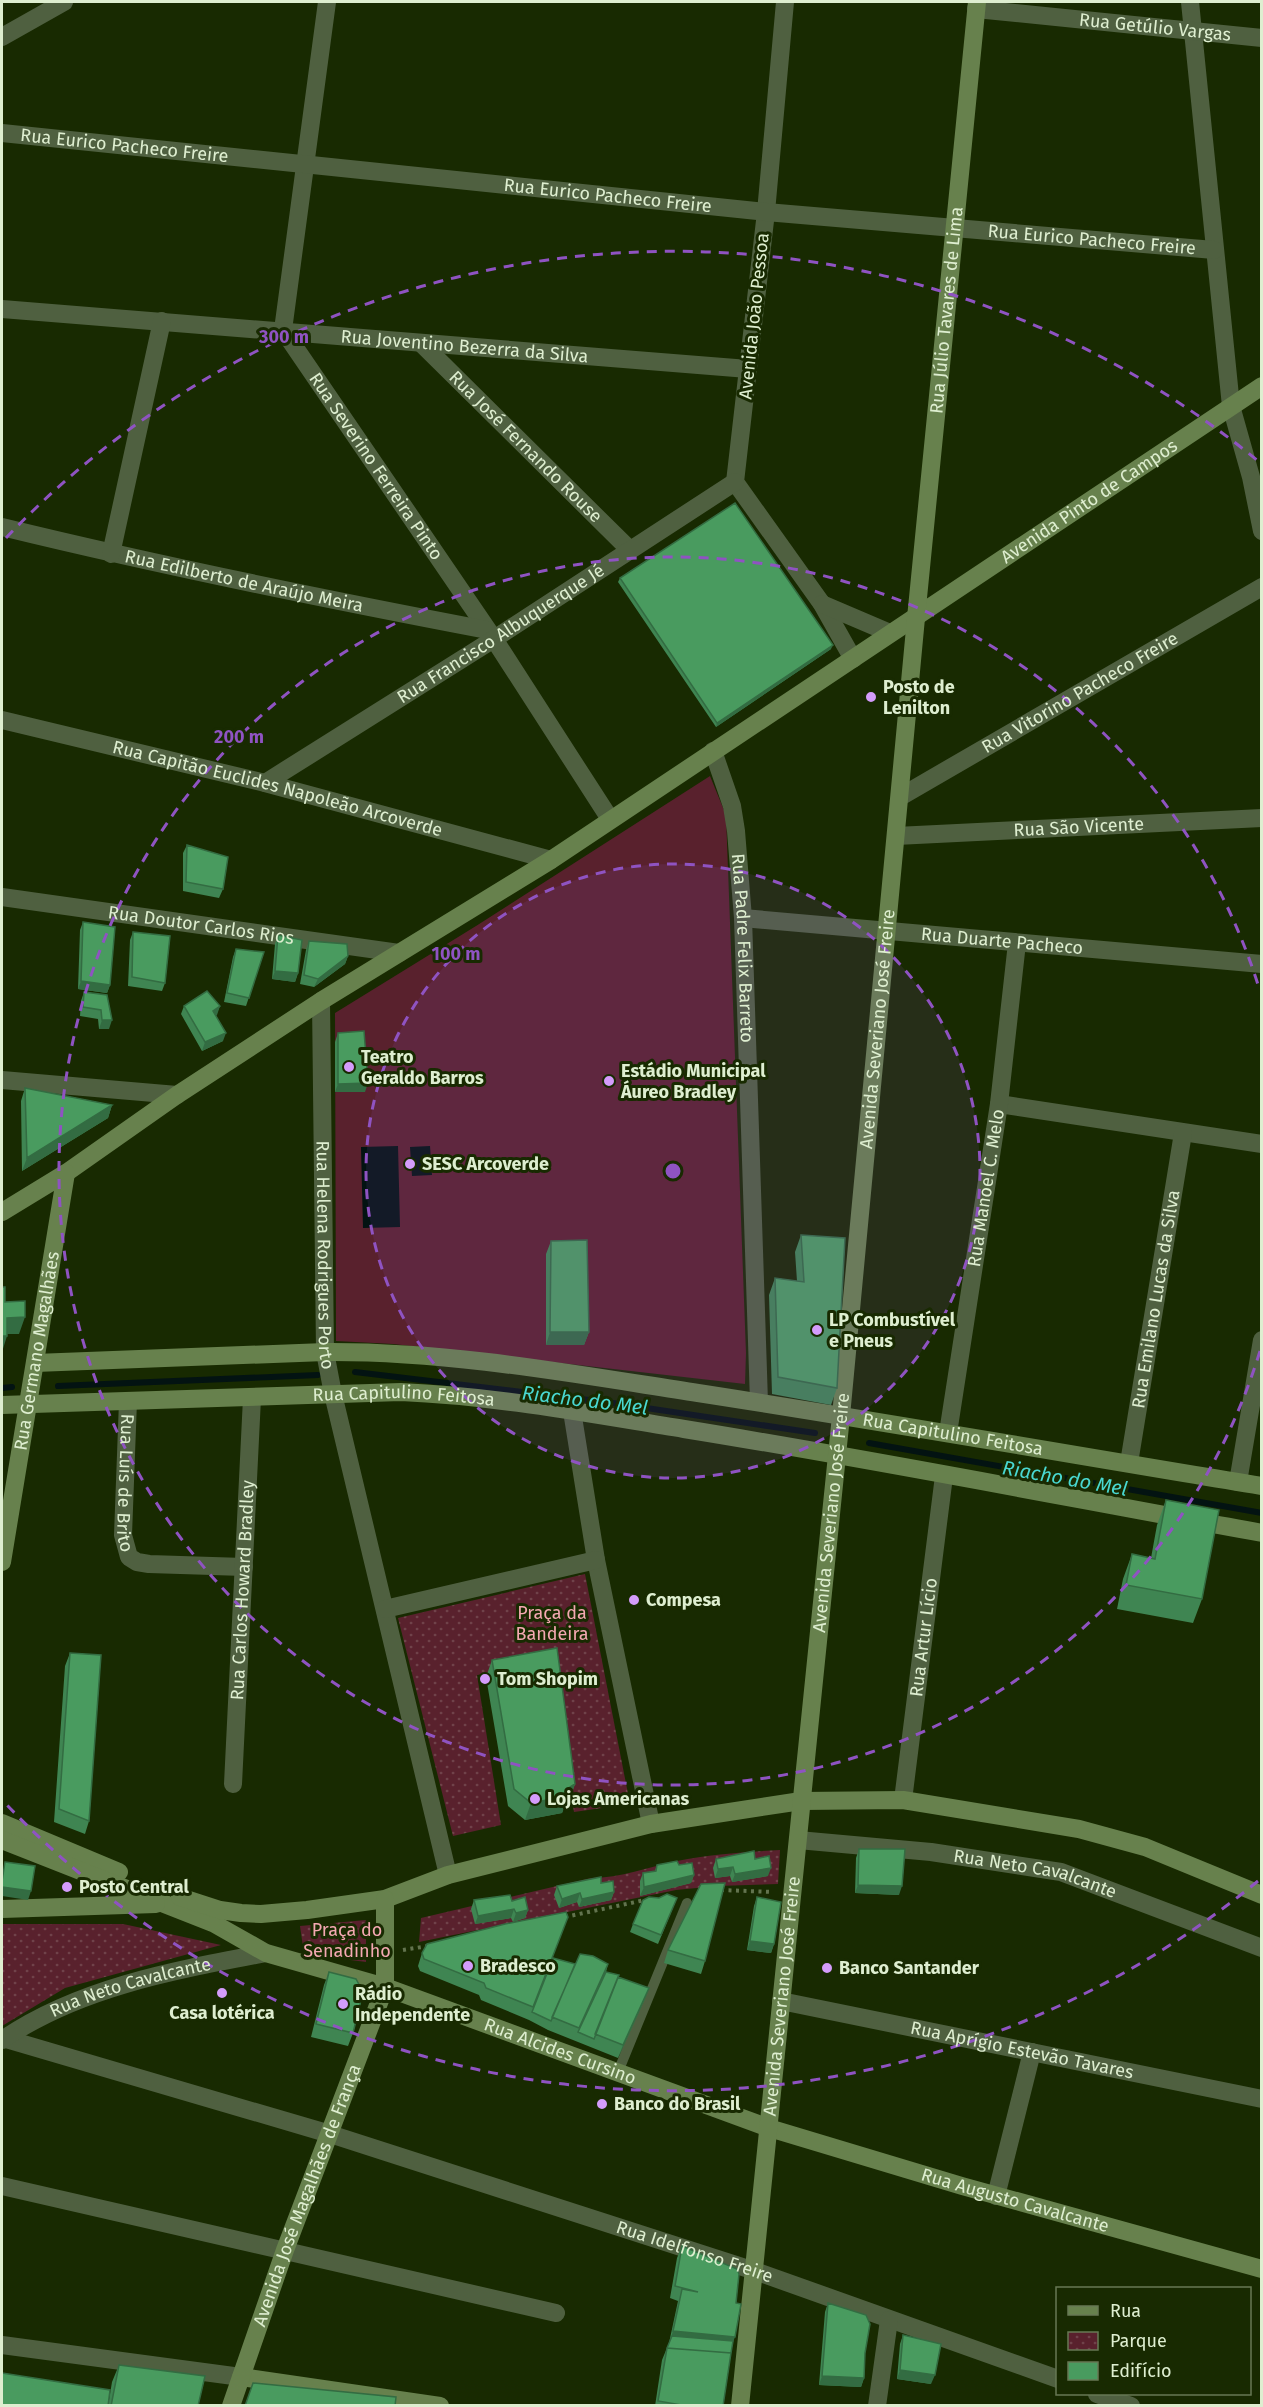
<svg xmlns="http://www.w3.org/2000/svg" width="1263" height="2407" font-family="'Fira Sans',sans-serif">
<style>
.park{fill:url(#park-dots)}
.pitch{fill:#59212d}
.water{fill:#031312}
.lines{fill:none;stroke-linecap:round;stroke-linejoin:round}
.stream{stroke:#031312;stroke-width:6}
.path{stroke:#62734e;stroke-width:4;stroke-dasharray:3 4.5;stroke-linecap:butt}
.lane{stroke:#4f6040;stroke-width:10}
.street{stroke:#4f6040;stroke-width:18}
.secondary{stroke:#67814d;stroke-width:18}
.wall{fill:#3f8552}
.shaded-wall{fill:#336c42}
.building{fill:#499b5f;stroke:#336c42;stroke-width:1.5}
.ring{fill:none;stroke:#8f53c2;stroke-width:3;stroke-dasharray:10 8}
.poi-dot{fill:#d49cfb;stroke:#182a01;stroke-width:2}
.labels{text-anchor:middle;stroke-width:6;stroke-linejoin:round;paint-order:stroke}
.street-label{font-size:18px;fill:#deeed0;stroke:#182a01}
.poi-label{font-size:18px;font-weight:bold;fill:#deeed0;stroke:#182a01;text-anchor:start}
.park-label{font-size:18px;fill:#f4a8b2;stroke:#182a01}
.water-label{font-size:20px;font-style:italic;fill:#49d8d1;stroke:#182a01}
.centre{fill:#8f53c2;stroke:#182a01;stroke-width:3}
.ring-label{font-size:18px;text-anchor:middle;font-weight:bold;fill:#8f53c2;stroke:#182a01;stroke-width:6;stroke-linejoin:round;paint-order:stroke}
</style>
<defs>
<pattern id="park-dots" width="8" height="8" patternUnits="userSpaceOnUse" patternTransform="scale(1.5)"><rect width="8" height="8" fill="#59212d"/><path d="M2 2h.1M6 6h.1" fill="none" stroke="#70424a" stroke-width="1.8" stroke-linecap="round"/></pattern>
</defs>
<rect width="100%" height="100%" fill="#182a01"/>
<path class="park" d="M585,1574l45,230 -56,8 -23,-147 -74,10 24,150 -48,11 -55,-218z
M780,1850l-2,34 -61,2 -41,4 -257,52 2,-24 170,-40c30,0 57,-11 86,-17 34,-7 68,-9 103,-11z
M366,1920v42l-62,-8 -4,-28z
M2,1924h121l98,21 -156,43 -63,38z"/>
<path class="pitch" d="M710,776l16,39 20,538 -1,31 -352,-40 -57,-3 -1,-328 141,-87z"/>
<path class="water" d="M398,1146l2,81 -37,1 -2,-81z
M430,1146l2,29 -20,1 -2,-29z"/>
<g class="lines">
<path class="stream" d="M355,1372l251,30 209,31
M58,1386l260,-11
M2,1388l10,-1
M869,1443l393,70"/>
<path class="path" d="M721,1890l52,2
M565,1917l80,-17
M403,1950l25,-4"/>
<path class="lane" d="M618,2072l69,-169"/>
<g class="street">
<path id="s1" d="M327,2l-44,328 211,309 116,180"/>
<path d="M785,2l-19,210 -31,270 87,122 31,55"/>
<path d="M1190,2l41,404 20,71 11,54"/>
<path id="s2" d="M976,9l286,29"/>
<path d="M2,37l62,-35"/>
<path id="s3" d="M2,133l764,79 448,38"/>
<path id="s4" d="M2,309c249,19 497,41 746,60"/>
<path id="s5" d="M422,344l208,206"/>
<path id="s6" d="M2,527c160,39 322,72 485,103"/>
<path d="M111,554l51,-233"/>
<path d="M822,604l68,29"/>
<path id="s7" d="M2,720l263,63 286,77"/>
<path id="s8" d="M713,751l19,55 4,25 7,87 16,484"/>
<path id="s9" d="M265,783l229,-144 241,-157"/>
<path id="s10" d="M900,797l362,-210"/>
<path id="s11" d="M896,836l366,-18"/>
<path id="s12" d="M2,897l397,56"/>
<path id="s13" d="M743,918l519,46"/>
<path id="s14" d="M321,1001l4,351 8,42 115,481"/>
<path d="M2,1080l175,15"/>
<path d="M999,1104l263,40"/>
<path id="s15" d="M128,1401l-5,134 6,22 8,5 12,2 95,3"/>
<path d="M572,1411l24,149 55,264"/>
<path id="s16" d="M948,1433l51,-329 18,-161"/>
<path id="s17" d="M1129,1463l54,-330"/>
<path d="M1238,1482l24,-142"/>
<path d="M385,1609l211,-49"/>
<path id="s18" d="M233,1784l19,-386"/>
<path id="s19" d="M903,1800l41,-324"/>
<path id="s20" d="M798,1840l133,12 130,20 201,76"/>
<path id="s21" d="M781,2001l481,98"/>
<path id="s22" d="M3,2038l327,96 425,137 303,108"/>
<path id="s23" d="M2,2040c77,-53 174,-70 264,-87"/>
<path d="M2,2186l554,127"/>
<path d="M996,2196l36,-144"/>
<path d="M2,2345l239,32"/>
<path d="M1097,2394l34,12"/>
<path d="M877,2406l12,-86"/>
</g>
<g class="secondary">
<path id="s24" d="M2,1212l64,-39 111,-78 144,-94 230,-141 711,-474"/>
<path id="s25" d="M35,1363l290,-11c125,-1 249,22 373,41 188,29 376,62 564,93"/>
<path id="s26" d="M2,1405l399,-13c95,4 189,22 283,37 193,31 385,69 578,104"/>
<path id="s27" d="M2,1562l64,-389"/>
<path d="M2,1823l117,49"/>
<path id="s28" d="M2,1840l211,83 53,30 119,34 384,141 193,58 300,83"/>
<path d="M180,1897l40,13 21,3 20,1 46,-4 78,-11 63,-24 203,-51 150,-23 102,-1 176,29 66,18 117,48"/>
<path d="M2,1909l154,-5"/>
<path d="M241,2377l199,29"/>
<path id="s29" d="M231,2406l54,-156 100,-263v-88"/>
<path id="s30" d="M740,2406l101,-990 75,-798 61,-616"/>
</g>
</g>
<path class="wall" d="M620,578l211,71 -115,78 -98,-145z
M187,845l36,44 -4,9 -36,-7v-38z
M83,922l27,63 -3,8 -29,-4 2,-59z
M133,932l32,51 -3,8 -34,-5 2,-46z
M278,935l20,38 -3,9 -23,-3 3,-35z
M309,941l39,15 -3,8 -31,23 -14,-3 6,-34z
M236,949l28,3 -18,54 -22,-4 9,-45z
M84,992l23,3 2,34h-10l-1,-10 -18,-3 1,-15z
M184,1006h36l-4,9 7,26 -21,10 -21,-37z
M338,1033l27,59h-30v-50z
M25,1088l87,17 -4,13 -86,53 -1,-70z
M801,1235l36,153 -6,17 -59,-11 -3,-99 6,-17 22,3 -2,-29z
M551,1241l38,91 -5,13h-38v-91z
M1166,1500l36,99 -9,24 -76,-14 6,-30 9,-25 19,4 6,-33z
M70,1653l19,168 -4,13 -31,-12 11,-156z
M492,1660l83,124 -6,17 -3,2 -4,10 -37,7 -17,-14 -22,-129z
M859,1849l40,46 -44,-2 1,-35z
M716,1859h39l13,17 -36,6 -2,-6 -15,2 -2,-10z
M657,1865h22l15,10 -3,8 -51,13v-15l3,-8 12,-2z
M601,1883l13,9 -3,8 -32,7 -2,-5 -18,6 -5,-13 3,-9z
M757,1897l17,47 -3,9 -24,-3 7,-44z
M659,1898h18l-19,46 -28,-12 3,-8z
M474,1900l38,1 16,9 -3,8 -12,4 -2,-4 -36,6 -4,-15z
M668,1950l37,11 -4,13 -37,-11z
M422,1953l123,25 30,-14h33l-2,8 12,5 31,11 -5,13 -26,57 -70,-28 -19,-10 -48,-20 -2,-5 -59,-24 -2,-5z
M329,1972l24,61 -5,13 -37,-9 13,-52z
M682,2246l51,95 -2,12 -8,53h-68l7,-46 7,-17 9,-42 -8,-3 7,-40z
M828,2303l37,50 -1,25 -3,9 -42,-2 6,-73z
M903,2335l28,49 -34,-5 3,-35z
M119,2365l79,41h-90l4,-24z"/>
<path class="shaded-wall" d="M833,645l-2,4 -115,78 1,-4z
M348,956l-3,8 -31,23 4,-8z
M275,971l23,2 -3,9 -23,-3z
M81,981l29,4 -3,8 -29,-4z
M220,1006l-3,9 -7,5 3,-9z
M102,1020h10l-3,9h-10z
M226,1033l-3,8 -21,10 3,-9z
M368,1083l-3,9h-30l3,-8z
M112,1105l-4,13 -86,53 5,-13z
M25,1317l-6,17h-17l5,-16z
M550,1332h39l-5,13h-38z
M2,1336h5l-5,16z
M575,1784l-6,17 -3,2 -4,10 -37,7 6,-17 39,-16z
M733,1867l-3,9 -15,2 3,-9z
M771,1868l-3,8 -36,6 3,-8z
M694,1875l-3,8 -51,13 4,-9z
M858,1885l44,1 -3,9 -44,-2z
M2,1887l29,4 -3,9 -26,-4z
M614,1892l-3,8 -32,7 3,-8z
M580,1893l-3,9 -18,6 3,-9z
M514,1909l-3,9 -36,6 3,-8z
M528,1910l-3,8 -12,4 3,-9z
M750,1941l24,3 -3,9 -24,-3z
M649,1988l-5,13 -26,57 5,-13z
M673,2331l62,6 -5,13 -61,-6z
M900,2370l35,5 -4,9 -34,-5z
M822,2376l42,2 -3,9 -42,-2z"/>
<path class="building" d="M735,503l98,142 -116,78 -97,-145z
M187,845l41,12 -5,32 -37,-7z
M83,922l32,5 -5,58 -29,-4z
M133,932l37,4 -5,47 -33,-6z
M278,935l24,5 -4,33 -23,-2z
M309,941l38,3 1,12 -30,23 -14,-4z
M236,949l28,3 -15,46 -22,-5z
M207,991l13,15 -7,5 13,22 -21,9 -21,-36z
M84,992l23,3 5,25h-10l-1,-10 -18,-3z
M364,1031l4,52 -30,1v-51z
M25,1088l87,17 -85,53z
M801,1235l44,3 -8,150 -59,-11 -3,-99 29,4z
M587,1240l2,92h-39l1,-91z
M2,1287h3v15l20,-1v16l-18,1v18h-5z
M1166,1500l53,10 -17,89 -76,-14 6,-31 23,5z
M557,1648l18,136 -5,3 -2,9 -37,7 -17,-14 -22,-129z
M70,1653l31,2 -12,166 -30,-12z
M859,1849h46l-3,37 -44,-1z
M754,1851l1,8 14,-3 2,12 -36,6 -2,-7 -15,2 -2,-10z
M677,1861l2,4 13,-2 2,12 -50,12 -1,-14 13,-2 1,-6z
M5,1862l30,4 -4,25 -29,-4v-6z
M601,1877v6l12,-2 1,11 -32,7 -2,-6 -18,6 -5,-13z
M725,1883l-20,78 -37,-11 33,-66z
M667,1894l10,4 -16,37 -28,-11 10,-24 6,-3 10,1z
M510,1895l2,6 13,-4 3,13 -12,3 -2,-4 -36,7 -4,-16z
M757,1897l24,5 -7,42 -24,-3z
M566,1912l2,5 -35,90 -47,-19 -2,-5 -60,-24 -2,-6 5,-9 78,-20z
M580,1954l13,2 15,8 -29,64 -27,-11z
M553,1958l22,6 -24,57 -19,-9z
M329,1972l27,7 7,13 -10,41 -37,-9z
M606,1972l13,3 -25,64 -16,-7z
M618,1977l31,11 -26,57 -28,-11z
M682,2246l55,23 2,5 -3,29 5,1 -6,33 -62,-6 9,-42 16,3 -23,-6z
M828,2303l38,12 4,9 -5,29 -1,25 -42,-2z
M903,2335l38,9 -6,31 -35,-5z
M672,2336l61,5 -2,12 -64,-5z
M667,2348l64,5 -8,53h-36l-29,-5z
M119,2365l86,11 -7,30h-87z
M2,2373l108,17 -2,16h-106z
M253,2383l143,14 -1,9h-150z"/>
<circle cx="673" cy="1171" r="307" fill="#8f53c2" fill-opacity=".12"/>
<g class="ring">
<circle cx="673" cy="1171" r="307"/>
<path d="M1260 1351A614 614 0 1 1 1260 991"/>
<path d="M1258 1881A920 920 0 0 1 6 1804M6 538A920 920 0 0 1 1258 461"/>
</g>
<g class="poi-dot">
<circle cx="871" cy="697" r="6"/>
<circle cx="349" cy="1067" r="6"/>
<circle cx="609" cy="1081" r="6"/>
<circle cx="410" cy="1164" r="6"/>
<circle cx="817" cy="1330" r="6"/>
<circle cx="634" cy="1600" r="6"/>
<circle cx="485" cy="1679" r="6"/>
<circle cx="535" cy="1799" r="6"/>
<circle cx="67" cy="1887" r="6"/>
<circle cx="468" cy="1966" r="6"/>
<circle cx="827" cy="1968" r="6"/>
<circle cx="222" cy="1993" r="6"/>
<circle cx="343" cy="2004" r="6"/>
<circle cx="602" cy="2104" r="6"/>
</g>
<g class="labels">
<g class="street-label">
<text dy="6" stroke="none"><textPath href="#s2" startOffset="180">Rua Getúlio Vargas</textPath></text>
<text dy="6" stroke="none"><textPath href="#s3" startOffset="123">Rua Eurico Pacheco Freire</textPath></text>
<text dy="6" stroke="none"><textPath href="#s3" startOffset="609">Rua Eurico Pacheco Freire</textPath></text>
<text dy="6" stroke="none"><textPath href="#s3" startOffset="1095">Rua Eurico Pacheco Freire</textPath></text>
<text dy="6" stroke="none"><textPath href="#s30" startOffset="2106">Rua Júlio Tavares de Lima</textPath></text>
<text transform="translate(754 316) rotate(-84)" y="6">Avenida João Pessoa</text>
<text dy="6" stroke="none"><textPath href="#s4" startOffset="464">Rua Joventino Bezerra da Silva</textPath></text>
<text dy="6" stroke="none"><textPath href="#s5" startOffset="146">Rua José Fernando Rouse</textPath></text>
<text dy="6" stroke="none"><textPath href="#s1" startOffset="496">Rua Severino Ferreira Pinto</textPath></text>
<text dy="6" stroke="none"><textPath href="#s24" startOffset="1299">Avenida Pinto de Campos</textPath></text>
<text dy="6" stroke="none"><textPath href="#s6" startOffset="248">Rua Edilberto de Araújo Meira</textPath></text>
<text dy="6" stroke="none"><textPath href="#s9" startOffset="279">Rua Francisco Albuquerque Jé</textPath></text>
<text dy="6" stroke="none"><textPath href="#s10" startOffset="208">Rua Vitorino Pacheco Freire</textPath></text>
<text dy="6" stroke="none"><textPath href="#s7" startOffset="284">Rua Capitão Euclides Napoleão Arcoverde</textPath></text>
<text dy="6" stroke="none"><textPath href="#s11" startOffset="183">Rua São Vicente</textPath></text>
<text dy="6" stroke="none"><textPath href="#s12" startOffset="201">Rua Doutor Carlos Rios</textPath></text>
<text dy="6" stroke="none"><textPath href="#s13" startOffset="260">Rua Duarte Pacheco</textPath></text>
<text dy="6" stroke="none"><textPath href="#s8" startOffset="201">Rua Padre Felix Barreto</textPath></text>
<text dy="6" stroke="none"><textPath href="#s30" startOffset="1384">Avenida Severiano José Freire</textPath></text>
<text dy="6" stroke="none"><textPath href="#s16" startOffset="248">Rua Manoel C. Melo</textPath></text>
<text dy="6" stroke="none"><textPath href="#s14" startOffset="254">Rua Helena Rodrigues Porto</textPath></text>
<text dy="6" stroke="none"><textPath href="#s17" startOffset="166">Rua Emilano Lucas da Silva</textPath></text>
<text dy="6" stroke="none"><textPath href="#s27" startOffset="214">Rua Germano Magalhães</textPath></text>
<text dy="6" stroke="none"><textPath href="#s26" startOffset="402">Rua Capitulino Feitosa</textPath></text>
<text dy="6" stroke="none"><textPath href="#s25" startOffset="924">Rua Capitulino Feitosa</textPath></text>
<text dy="6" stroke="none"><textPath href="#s15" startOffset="82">Rua Luís de Brito</textPath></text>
<text dy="6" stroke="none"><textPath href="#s30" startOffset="898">Avenida Severiano José Freire</textPath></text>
<text dy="6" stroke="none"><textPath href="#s18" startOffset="194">Rua Carlos Howard Bradley</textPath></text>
<text dy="6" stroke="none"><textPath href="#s19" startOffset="164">Rua Artur Lício</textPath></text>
<text dy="6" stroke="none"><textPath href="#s20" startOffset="240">Rua Neto Cavalcante</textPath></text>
<text dy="6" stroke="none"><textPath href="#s23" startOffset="140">Rua Neto Cavalcante</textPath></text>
<text dy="6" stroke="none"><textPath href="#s30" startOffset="412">Avenida Severiano José Freire</textPath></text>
<text dy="6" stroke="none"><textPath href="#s21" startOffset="246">Rua Aprígio Estevão Tavares</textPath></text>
<text dy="6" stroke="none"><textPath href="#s28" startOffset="598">Rua Alcides Cursino</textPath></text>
<text dy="6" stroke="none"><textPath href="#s29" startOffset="224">Avenida José Magalhães de França</textPath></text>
<text dy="6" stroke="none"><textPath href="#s28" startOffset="1077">Rua Augusto Cavalcante</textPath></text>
<text dy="6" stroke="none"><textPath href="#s22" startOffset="724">Rua Idelfonso Freire</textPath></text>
</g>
<g class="poi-label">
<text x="883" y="693">Posto de<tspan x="883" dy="21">Lenilton</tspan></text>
<text x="361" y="1063">Teatro<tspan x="361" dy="21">Geraldo Barros</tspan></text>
<text x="621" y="1077">Estádio Municipal<tspan x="621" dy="21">Áureo Bradley</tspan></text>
<text x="422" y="1170">SESC Arcoverde</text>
<text x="829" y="1326">LP Combustível<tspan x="829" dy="21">e Pneus</tspan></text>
<text x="646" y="1606">Compesa</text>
<text x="497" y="1685">Tom Shopim</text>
<text x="547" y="1805">Lojas Americanas</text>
<text x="79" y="1893">Posto Central</text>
<text x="480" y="1972">Bradesco</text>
<text x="839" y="1974">Banco Santander</text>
<text x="355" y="2000">Rádio<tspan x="355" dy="21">Independente</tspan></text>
<text x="222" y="2019" text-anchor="middle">Casa lotérica</text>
<text x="614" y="2110">Banco do Brasil</text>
</g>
<g class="park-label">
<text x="552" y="1619">Praça da<tspan x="552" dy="21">Bandeira</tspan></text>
<text x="347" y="1936">Praça do<tspan x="347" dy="21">Senadinho</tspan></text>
</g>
<g class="water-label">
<text transform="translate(585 1400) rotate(7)" y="7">Riacho do Mel</text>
<text transform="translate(1065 1478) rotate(10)" y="7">Riacho do Mel</text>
</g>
</g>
<circle cx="673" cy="1171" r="9" class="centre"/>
<g class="ring-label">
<text x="284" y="343">300 m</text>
<text x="239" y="743">200 m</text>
<text x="456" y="960">100 m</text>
</g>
<rect width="1263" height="2407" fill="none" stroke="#deeed0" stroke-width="6"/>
<rect x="1056" y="2287" width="195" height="108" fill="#182a01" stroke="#677854" stroke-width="1.5"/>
<rect x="1068" y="2306" width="30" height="9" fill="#67814d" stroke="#677854" stroke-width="1.5"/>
<text x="1110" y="2317" font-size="18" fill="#deeed0">Rua</text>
<rect x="1068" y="2332" width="30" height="18" fill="url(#park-dots)" stroke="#677854" stroke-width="1.5"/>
<text x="1110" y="2347" font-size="18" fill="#deeed0">Parque</text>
<rect x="1068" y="2362" width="30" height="18" fill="#499b5f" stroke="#677854" stroke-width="1.5"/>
<text x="1110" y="2377" font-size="18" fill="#deeed0">Edifício</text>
</svg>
